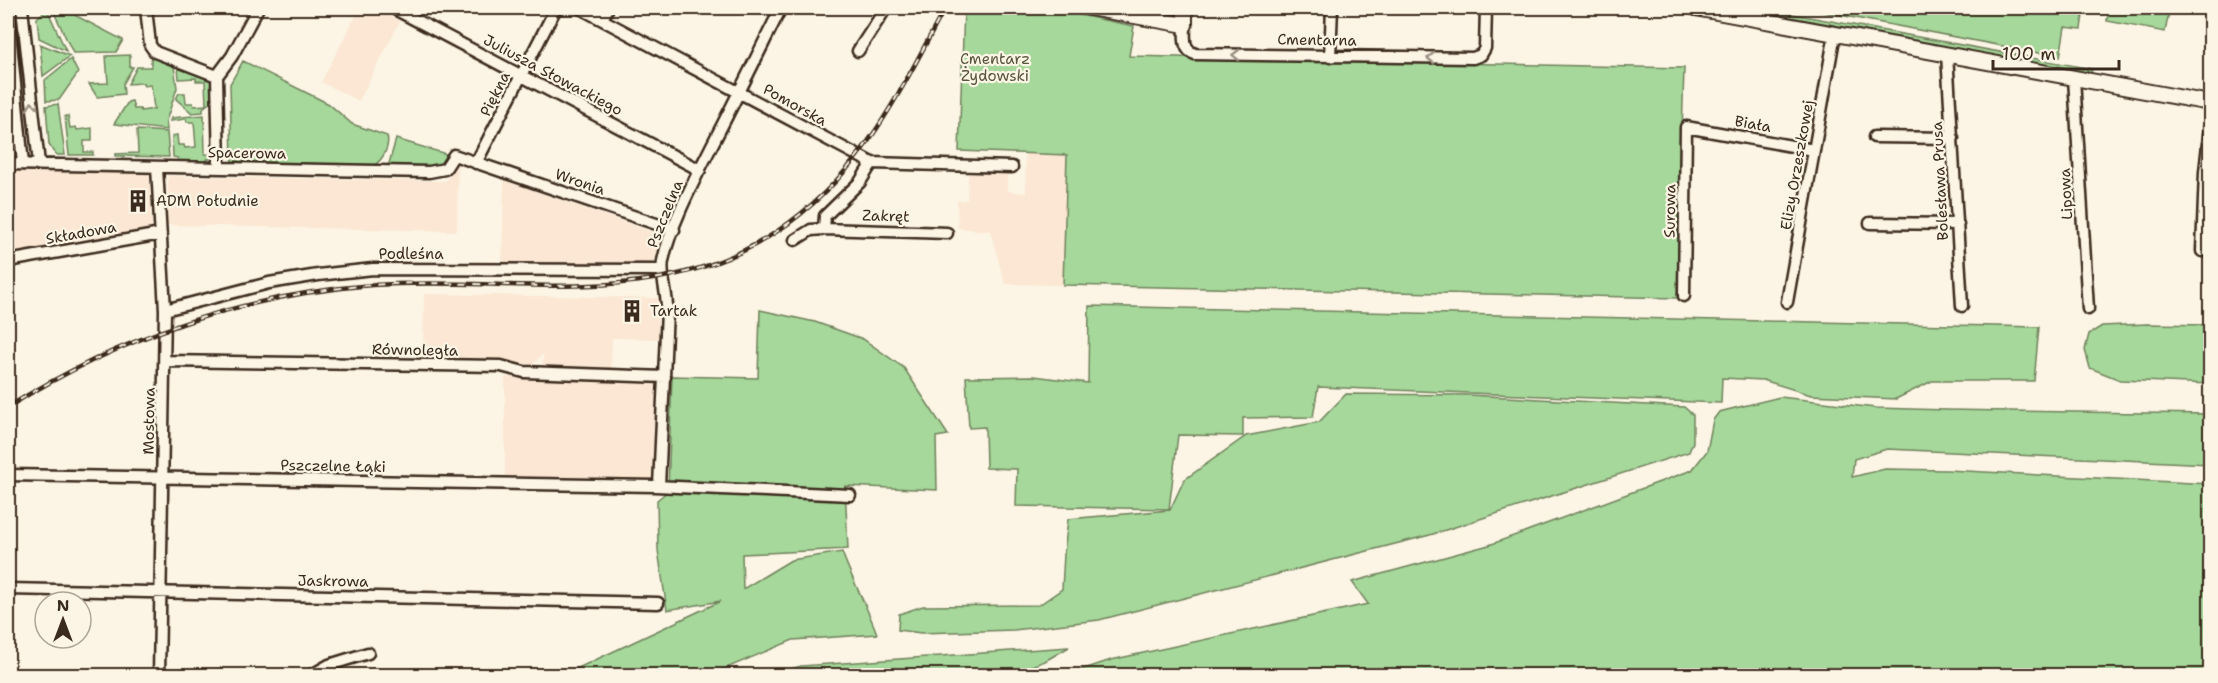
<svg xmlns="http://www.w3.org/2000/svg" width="2218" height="683" font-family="'Shantell Sans',sans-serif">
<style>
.built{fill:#fbe7d3}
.green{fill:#a5d89a;stroke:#70815c;stroke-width:1.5}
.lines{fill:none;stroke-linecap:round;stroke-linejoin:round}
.street-casing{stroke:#3b2a1e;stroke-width:15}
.secondary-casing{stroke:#3b2a1e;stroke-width:18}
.street{stroke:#fcf5e5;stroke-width:10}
.secondary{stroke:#fcf5e5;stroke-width:14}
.rail-casing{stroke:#3b2a1e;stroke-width:4.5}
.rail{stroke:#fcf5e5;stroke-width:2;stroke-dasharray:7;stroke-linecap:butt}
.oneway{stroke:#9c9082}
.labels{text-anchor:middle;stroke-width:4.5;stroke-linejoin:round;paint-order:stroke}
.street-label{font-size:15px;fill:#3b2a1e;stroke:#fcf5e5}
.park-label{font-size:15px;fill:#56563d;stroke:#fcf5e5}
.poi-label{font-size:15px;fill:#3b2a1e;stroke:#fcf5e5;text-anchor:start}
</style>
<rect width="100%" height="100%" fill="#fcf5e5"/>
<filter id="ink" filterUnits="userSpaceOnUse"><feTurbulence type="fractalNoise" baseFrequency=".0167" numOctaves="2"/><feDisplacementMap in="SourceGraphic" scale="12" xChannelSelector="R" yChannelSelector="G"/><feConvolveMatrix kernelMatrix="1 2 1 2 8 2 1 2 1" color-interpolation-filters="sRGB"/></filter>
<g filter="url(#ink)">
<path class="built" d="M360,8h14l26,13 -41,80 -38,-19z
M1025,154l42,1 -4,130 -58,-1 -15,-53 -32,-3 -1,-27 10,-1 1,-26h39l1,17 18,2z
M458,164l-1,67 -290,-6 1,-49 277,5z
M8,170l141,2 3,56 -3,5 -141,22z
M504,180l160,56 -11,29 -151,-1z
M424,294l235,4 -1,41 -46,-1 -1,34 -68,-1v-17l-11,11 -26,-3 -83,-2z
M505,377l151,3 -2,97 -7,5 -142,-5z"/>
<path class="green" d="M52,8h9l62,32 -7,12 -43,1z
M964,8h40l26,2v-2h15l89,18 -5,30 555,12 -7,230 -614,-13 4,-130 -108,-4z
M1733,8h27l332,61 -1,4z
M1803,8h281l-3,21 -16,-2 -5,30z
M2109,8h61l-5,24 -58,-11z
M47,9l19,42 -27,-13 -2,-20z
M40,44l30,12 -27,20z
M130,55v12h3l-10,17 1,10 -27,3 -8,-13 19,-1 -2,-27z
M151,57l23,9 3,22 -11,33 1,9 -53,-6 14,-22 4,-1 2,8h6l1,2 13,-2 -3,-24 -7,1 -1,-3 -15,1 9,-17h14z
M71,59l7,14 -19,27 -13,1 -1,-21z
M243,61l86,43 23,20 35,12c3,11 -4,24 -14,30l-141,-5 -2,-77z
M178,68l33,12 1,21 -9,7v4l-11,1 -16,-14 3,-6h6l1,10h7l1,3 12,-1 -1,-24h-9v-3l-17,1z
M58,104l7,51h-8l-8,-10 -3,-39z
M204,115l1,39 8,1v4h-6v3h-29v-4l-5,-1 -1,-21 5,-1 1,10h6l1,3 11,-1 -2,-25h-7l-1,-3 -16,2 1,-3z
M65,116h3l2,12 6,-1 1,3 15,-2v13h-8v11h9v3h-24z
M137,130l30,2 2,25 -54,-1v-2l23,-1z
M396,139l57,17 -14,12 -51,-1z
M1089,306l950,21 -5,54h-102l-36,18 -85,-4 -48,-15 -41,-2 -1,25 -403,-16 -5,30 -70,1v18l-65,-1 -9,74 -153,-3 1,-37 -31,-1 -1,-41 -16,1 -3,-51 68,-1 54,7z
M760,310l55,12 48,17 41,29 44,67 -12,2 1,53 -92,-4 3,63 -106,5 1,35 48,-29 51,-8c10,28 25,54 35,82l-84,6 -83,35 -149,1 160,-75 -54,9 -9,-60 -1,-50 11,-9 4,-115 86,2z
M2147,324l63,1v59l-90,-4 -30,-12 -5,-18 4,-16 13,-8z
M1346,394l122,1 216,12 9,8v27l-4,10 -259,83 -331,85 -85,10 -93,3 -23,-3 1,-16 24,-8 116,-1 23,-16 2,-35 4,-35 102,-9 14,-30 62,-44 73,-14z
M1780,397l96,11 71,2 263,4v50l-323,-15 -33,10 -2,18 33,-8 62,1 263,14v191h-1144l45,-15 257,-56 -16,-22 137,-37 203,-75 15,-19 6,-31 6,-8z
M1069,647l-24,14 -39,14h-236l31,-9z"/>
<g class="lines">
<g class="street-casing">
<path id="street" d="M22,8l17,156
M146,8l4,37 5,7 62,24 2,91
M393,8l307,162
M580,8l292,155 140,4
M8,14l15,150
M602,19l6,-11
M1185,25c0,11 -3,25 10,29l278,4 8,-3 4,-7 1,-40
M858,51l28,-43
M1947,54l15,252
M1330,57l2,-49
M217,76l15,-20 26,-48
M2074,78l14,231
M2210,126l-5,46 -3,79h8
M1874,137l79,1
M476,163l80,-155
M872,163l-12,19 -35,34 -1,13 123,4
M8,164l421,8 16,-3 9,-14 220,75
M157,167l8,143 -6,366
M1870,223l88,1
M795,240l16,-10 13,-1
M8,261l153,-27
M1684,296l2,-169 128,23
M1787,302l48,-269
M165,310l104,-27 49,-8 55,-6 289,1
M165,361l336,5 23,6 141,5
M8,475l647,11 195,9
M659,486l8,-175c1,-17 -7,-36 -4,-50 7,-35 32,-82 48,-114 24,-46 47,-93 70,-139
M8,589l650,14
M310,676l19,-11 39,-12"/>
</g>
<g class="secondary-casing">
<path id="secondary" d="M1090,8l95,17v-17
M1695,8l515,95"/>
</g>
<use href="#street" class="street"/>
<use href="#secondary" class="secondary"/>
<g class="rail-casing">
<path id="rail" d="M8,407c110,-69 234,-112 364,-122 136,-10 282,29 404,-53 86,-57 122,-137 169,-224"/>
</g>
<use href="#rail" class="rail"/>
</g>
<defs><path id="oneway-chevron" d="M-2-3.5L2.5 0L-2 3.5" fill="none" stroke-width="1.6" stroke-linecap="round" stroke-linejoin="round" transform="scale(1.5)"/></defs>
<g class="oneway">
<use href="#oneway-chevron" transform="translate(1236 55) rotate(-179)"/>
<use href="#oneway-chevron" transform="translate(1431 58) rotate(-180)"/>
<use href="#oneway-chevron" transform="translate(32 106) rotate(-97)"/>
</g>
</g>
<defs>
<g id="building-bare" transform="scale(1.8)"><path d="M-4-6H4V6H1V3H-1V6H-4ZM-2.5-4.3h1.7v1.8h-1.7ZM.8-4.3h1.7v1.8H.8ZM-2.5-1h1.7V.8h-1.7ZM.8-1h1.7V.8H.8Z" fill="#3b2a1e" stroke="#fcf5e5" stroke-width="2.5" paint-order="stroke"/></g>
</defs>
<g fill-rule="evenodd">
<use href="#building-bare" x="138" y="201"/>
<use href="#building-bare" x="632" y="311"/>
</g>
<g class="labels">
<g class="street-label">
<text transform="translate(1317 40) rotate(1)" y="5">Cmentarna</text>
<text transform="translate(553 75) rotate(28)" y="5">Juliusza Słowackiego</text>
<text transform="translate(495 94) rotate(-63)" y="5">Piękna</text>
<text transform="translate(795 105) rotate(29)" y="5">Pomorska</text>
<text transform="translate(1753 124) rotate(10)" y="5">Biała</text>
<text transform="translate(247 153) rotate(1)" y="5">Spacerowa</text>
<text transform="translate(1797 165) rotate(-80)" y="5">Elizy Orzeszkowej</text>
<text transform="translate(1940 181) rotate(-93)" y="5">Bolesława Prusa</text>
<text transform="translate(580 182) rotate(19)" y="5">Wronia</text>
<text transform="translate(2066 194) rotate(-93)" y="5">Lipowa</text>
<text transform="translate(1670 211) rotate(-89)" y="5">Surowa</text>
<text transform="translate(665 214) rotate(-68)" y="5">Pszczelna</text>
<text transform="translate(886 216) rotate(2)" y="5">Zakręt</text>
<text transform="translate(81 233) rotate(-10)" y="5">Składowa</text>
<text x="411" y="259">Podleśna</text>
<text transform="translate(415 350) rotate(1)" y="5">Równoległa</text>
<text transform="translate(149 421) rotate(-89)" y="5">Mostowa</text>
<text transform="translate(333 466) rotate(1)" y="5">Pszczelne Łąki</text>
<text transform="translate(333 581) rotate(1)" y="5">Jaskrowa</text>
</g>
<g class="park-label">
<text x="995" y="64">Cmentarz<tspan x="995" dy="17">Żydowski</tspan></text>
</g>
<g class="poi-label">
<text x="156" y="206">ADM Południe</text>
<text x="650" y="316">Tartak</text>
</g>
</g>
<rect width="2218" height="683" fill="none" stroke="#fcf5e5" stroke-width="30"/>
<rect x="15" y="15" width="2188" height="653" fill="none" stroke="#3b2a1e" stroke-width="2" filter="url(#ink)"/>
<g transform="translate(63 620)"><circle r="28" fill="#fcf5e5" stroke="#afa495" stroke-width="1.5"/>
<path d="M0-4.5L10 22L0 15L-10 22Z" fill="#3b2a1e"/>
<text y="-9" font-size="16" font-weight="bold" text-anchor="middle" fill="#3b2a1e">N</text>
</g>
<path d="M1993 60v9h126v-9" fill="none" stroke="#3b2a1e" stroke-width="3"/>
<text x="2002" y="60" font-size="18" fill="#3b2a1e" stroke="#fcf5e5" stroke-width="4.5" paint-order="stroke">100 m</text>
</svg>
